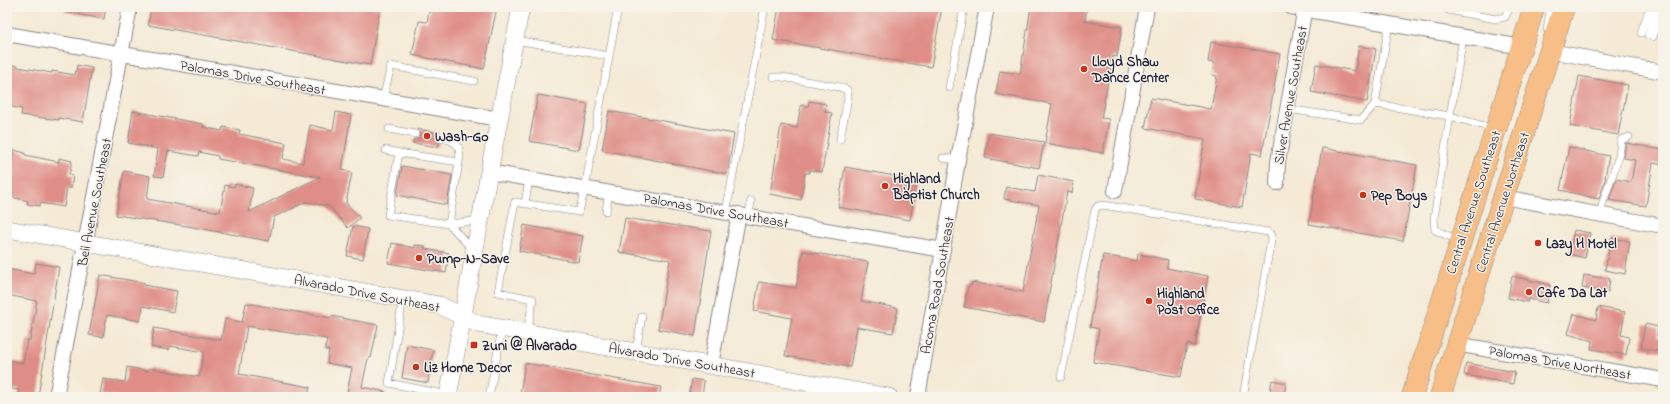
<svg xmlns="http://www.w3.org/2000/svg" width="1670" height="404" font-family="'Indie Flower',sans-serif">
<style>
.building{fill:#df8e87}
.lines{fill:none;stroke-linecap:round;stroke-linejoin:round}
.service-casing{stroke:#8b8688;stroke-width:8}
.minor-casing{stroke:#8b8688;stroke-width:16}
.tertiary-casing{stroke:#8b8688;stroke-width:18}
.primary-casing{stroke:#8b8688;stroke-width:22}
.path{stroke:#8b8688;stroke-width:2.5;stroke-dasharray:1 3;stroke-linecap:butt}
.service{stroke:#fff;stroke-width:7}
.minor{stroke:#fff;stroke-width:14}
.tertiary{stroke:#fff;stroke-width:17}
.primary{stroke:#f7be87;stroke-width:21}
.poi-dot{fill:#c8321e;stroke:#f7f3e8;stroke-width:1.5}
.labels{text-anchor:middle;stroke-width:3;stroke-linejoin:round;paint-order:stroke}
.poi-label{font-size:14px;font-weight:bold;fill:#22223b;stroke:#f7f3e8;text-anchor:start}
.street-label{font-size:14px;fill:#22223b;stroke:#f7f3e8}
</style>
<rect width="100%" height="100%" fill="#f7f3e8"/>
<filter id="ink" filterUnits="userSpaceOnUse"><feTurbulence type="fractalNoise" baseFrequency=".025" numOctaves="2"/><feDisplacementMap in="SourceGraphic" scale="8" xChannelSelector="R" yChannelSelector="G"/><feConvolveMatrix kernelMatrix="1 2 1 2 8 2 1 2 1" color-interpolation-filters="sRGB"/></filter>
<filter id="wash" filterUnits="userSpaceOnUse"><feTurbulence type="fractalNoise" baseFrequency=".012" numOctaves="4" result="noise"/><feDisplacementMap in="SourceGraphic" scale="16" xChannelSelector="R" yChannelSelector="G"/><feGaussianBlur stdDeviation="0.9" result="paint"/><feColorMatrix in="noise" values="0 0 0 0 0 0 0 0 0 0 0 0 0 0 0 0 0 1.4 0 .05"/><feComposite in="paint" operator="in"/></filter>
<g filter="url(#wash)">
<rect width="100%" height="100%" fill="#f4ead5"/>
<g id="blocks">
<path class="building" d="M66,7h40l-2,12 -39,-7z
M151,7h220l9,1 -10,57 -222,-40z
M430,7h67l-13,62 -72,-14 7,-34 8,1z
M779,7h163l-11,60 -158,-27z
M1031,7h56l-2,14 37,6 -5,30 -4,-1 -12,62 8,1 -6,34 -58,-10 7,-39 -56,-10 4,-23 20,3z
M1211,42l69,12 -18,101 -11,-2 -9,54 -47,-8 10,-60 -60,-11 6,-30 60,11 6,-33 -5,-1 2,-12 -6,-1z
M1359,46l17,3 -9,53 -56,-10 5,-28 39,7z
M7,64l11,2v1l34,6v-2l23,4 2,-10 15,3 -9,54 -24,-4v2l-38,-5 1,-6 -15,-3z
M1579,76l49,9 -10,50 -48,-9z
M538,95l50,9 -9,46 -50,-9z
M809,101l17,3 -1,8 7,1 -10,59 -12,-2v3h-5l-4,27 -31,-6 11,-69 16,3 4,-23 7,1z
M133,111l70,13v3l19,4 1,-4 17,3 -1,4 47,9 -3,16 20,4 7,-38 23,5 3,-18 15,3 -9,55 7,1v1l3,1 -6,30 14,15 -12,10 -19,-22 -23,-4 -32,15 -5,24 -82,-15 -71,-11 8,-44 26,5 -3,23 73,13 5,-27 9,2 1,-3 18,4 -4,24 71,-35 -102,-18v-3l-19,-4 -1,4 -30,-5 -5,26 -9,-1 4,-27 -30,-6z
M609,111l125,23 -7,40 -125,-24z
M417,129l22,4 -4,5 4,5 -1,4 -25,-4 1,-4h3l3,-4v-3z
M989,133l55,9 -5,26 -54,-10z
M1626,143l37,7v15l-10,-2 -7,43 -37,-6 7,-21 15,3 4,-22 -11,-2z
M1569,147l40,9 -4,21h1l-7,22 -39,-9z
M1322,148l95,17 -14,76 -94,-17z
M14,150l11,3v2l34,7v-4l13,3 -3,14 4,1 -2,12h-4l-3,19 -24,-4v3l-13,-2 1,-3 -21,-5v-12z
M402,166l50,9 -5,30 -50,-10z
M845,167l72,13 -7,40 -72,-13z
M1038,175l36,7 -2,11 -5,-1 -23,130 -80,-15 4,-21h3l1,-4 51,10 16,-87 -35,-6 2,-12 29,5z
M625,218l86,13 -16,105 -37,-7 12,-69 -51,-8z
M524,225l59,11 -5,26 -59,-11z
M353,226l15,3 -5,30 -16,-3z
M1574,230l16,3 -5,25 -16,-4z
M1611,238l19,3 -5,33 -20,-4z
M392,243l23,5v-3l10,1v3l24,4 -3,20 -58,-10z
M803,251l65,11 -7,39 37,7 -5,25 -36,-6 -7,40 -65,-11 7,-38 -38,-7 5,-29 37,6z
M1138,254l30,6 -1,8 41,8 -13,70 -8,-2 -6,33 -88,-15 6,-33 -9,-2 13,-72 34,6z
M36,263l23,4 -21,130h-14l-6,-1 1,-6 -12,-2v-28l16,3 4,-23h3l7,-39 -30,-6v-26l27,5z
M100,275l45,8 -1,2 33,6 -4,21 -30,-6 -3,15 -33,-6 -4,22 -14,-2z
M1584,275l26,4 -2,13 -26,-4z
M1512,276l38,9 -3,18 -18,-4 -1,3 -20,-4z
M246,303l85,15v-2l47,9 -7,33h-3l-6,29 24,5v5h-40l6,-29 -25,-5 2,-13h-4l2,-11 -80,-13 -8,48 71,13 -2,10h-52l-13,-2v2h-127l-16,-3 3,-15 22,3 2,-15 21,4 1,-3 50,9 5,-25 -34,-6 -1,4 -18,-3 3,-19 67,12 4,-21 17,3z
M1598,307l27,5 -4,23 8,2 -3,18 -35,-6 1,-8 -24,-7 6,-20 22,6z
M1645,324l14,3 -2,9 6,1v15l-22,-4z
M407,345l26,5 -5,33 -26,-5z
M525,363l136,24 -2,10h-124l-15,-3z
M1466,363l49,9 -2,12 -49,-9z
M692,379l12,2 -2,16h-13z
M1272,380l14,3 -2,14h-15z"/>
</g>
</g>
<g filter="url(#ink)">
<use href="#blocks" fill-opacity="0" stroke="#8b8688" stroke-width="1"/>
<g class="lines">
<g class="service-casing">
<path id="service" d="M1448,10l48,9 9,-2 5,-10
M1389,24l-14,80 75,12 13,-79
M1547,29l4,-22
M1641,33l9,-26
M1648,35l9,-28
M1653,37l10,-30
M515,40l94,16
M773,77h9l58,10 7,3 1,8 -8,41
M949,88l15,-81
M383,99l8,-33 83,15
M1287,109l74,11 14,-16
M389,129l26,5
M440,138c16,2 22,7 19,24
M386,150l13,3
M399,153l60,9 -10,62 -61,-9z
M943,158l15,2
M525,204l4,-25
M606,211l3,-19
M726,212l39,-205
M1601,215l1,-10 17,-49 2,-16 8,-3
M749,216l2,-15
M449,224l24,26
M449,224l31,-4
M1460,241l-25,-11 -1,-11 16,-103 44,13
M403,298l-14,85 59,12
M527,333l6,-34 -35,-7 17,-90 64,10 6,-24 33,-181
M636,352l6,-36
M1061,377l34,-167 3,-4 5,-1 165,27 4,3 -29,162
M489,397l13,-68"/>
</g>
<g class="minor-casing">
<path id="minor" d="M1291,7l231,40
M7,34l492,85
M1550,51l113,21
M489,172l454,78
M1277,183l1,-21 27,-155
M1115,191l32,-184
M1503,197l160,29
M1456,344l207,36
M711,365l28,-151
M56,397l74,-390
M918,397l40,-237 29,-153"/>
</g>
<g class="tertiary-casing">
<path id="tertiary" d="M7,229l432,76 39,19 411,73
M448,397l41,-225 32,-165"/>
</g>
<g class="primary-casing">
<path id="primary" d="M1412,397l122,-390
M1440,397l124,-390"/>
</g>
<path class="path" d="M1627,10v-2"/>
<use href="#service" class="service"/>
<use href="#minor" class="minor"/>
<use href="#tertiary" class="tertiary"/>
<use href="#primary" class="primary"/>
</g>
</g>
<g class="poi-dot">
<circle cx="1084" cy="69" r="4"/>
<circle cx="427" cy="136" r="4"/>
<circle cx="885" cy="186" r="4"/>
<circle cx="1363" cy="195" r="4"/>
<circle cx="1538" cy="243" r="4"/>
<circle cx="419" cy="258" r="4"/>
<circle cx="1529" cy="292" r="4"/>
<circle cx="1149" cy="301" r="4"/>
<rect x="470" y="341" width="8" height="8" rx="2"/>
<circle cx="416" cy="367" r="4"/>
</g>
<g class="labels">
<g class="poi-label">
<text x="1092" y="66">Lloyd Shaw<tspan x="1092" dy="16">Dance Center</tspan></text>
<text x="435" y="141">Wash-Go</text>
<text x="893" y="183">Highland<tspan x="893" dy="16">Baptist Church</tspan></text>
<text x="1371" y="200">Pep Boys</text>
<text x="1546" y="248">Lazy H Motel</text>
<text x="427" y="263">Pump-N-Save</text>
<text x="1537" y="297">Cafe Da Lat</text>
<text x="1157" y="298">Highland<tspan x="1157" dy="16">Post Office</tspan></text>
<text x="482" y="350">Zuni @ Alvarado</text>
<text x="424" y="372">Liz Home Decor</text>
</g>
<g class="street-label">
<text transform="translate(253 77) rotate(10)" y="5">Palomas Drive Southeast</text>
<text transform="translate(1290 95) rotate(-80)" y="5">Silver Avenue Southeast</text>
<text transform="translate(94 202) rotate(-79)" y="5">Bell Avenue Southeast</text>
<text transform="translate(1473 202) rotate(-72)" y="5">Central Avenue Southeast</text>
<text transform="translate(1502 202) rotate(-72)" y="5">Central Avenue Northeast</text>
<text transform="translate(716 210) rotate(10)" y="5">Palomas Drive Southeast</text>
<text transform="translate(937 285) rotate(-80)" y="5">Acoma Road Southeast</text>
<text transform="translate(367 293) rotate(11)" y="5">Alvarado Drive Southeast</text>
<text transform="translate(682 360) rotate(10)" y="5">Alvarado Drive Southeast</text>
<text transform="translate(1560 362) rotate(10)" y="5">Palomas Drive Northeast</text>
</g>
</g>
<rect width="1670" height="404" fill="none" stroke="#f7f3e8" stroke-width="24"/>
</svg>
